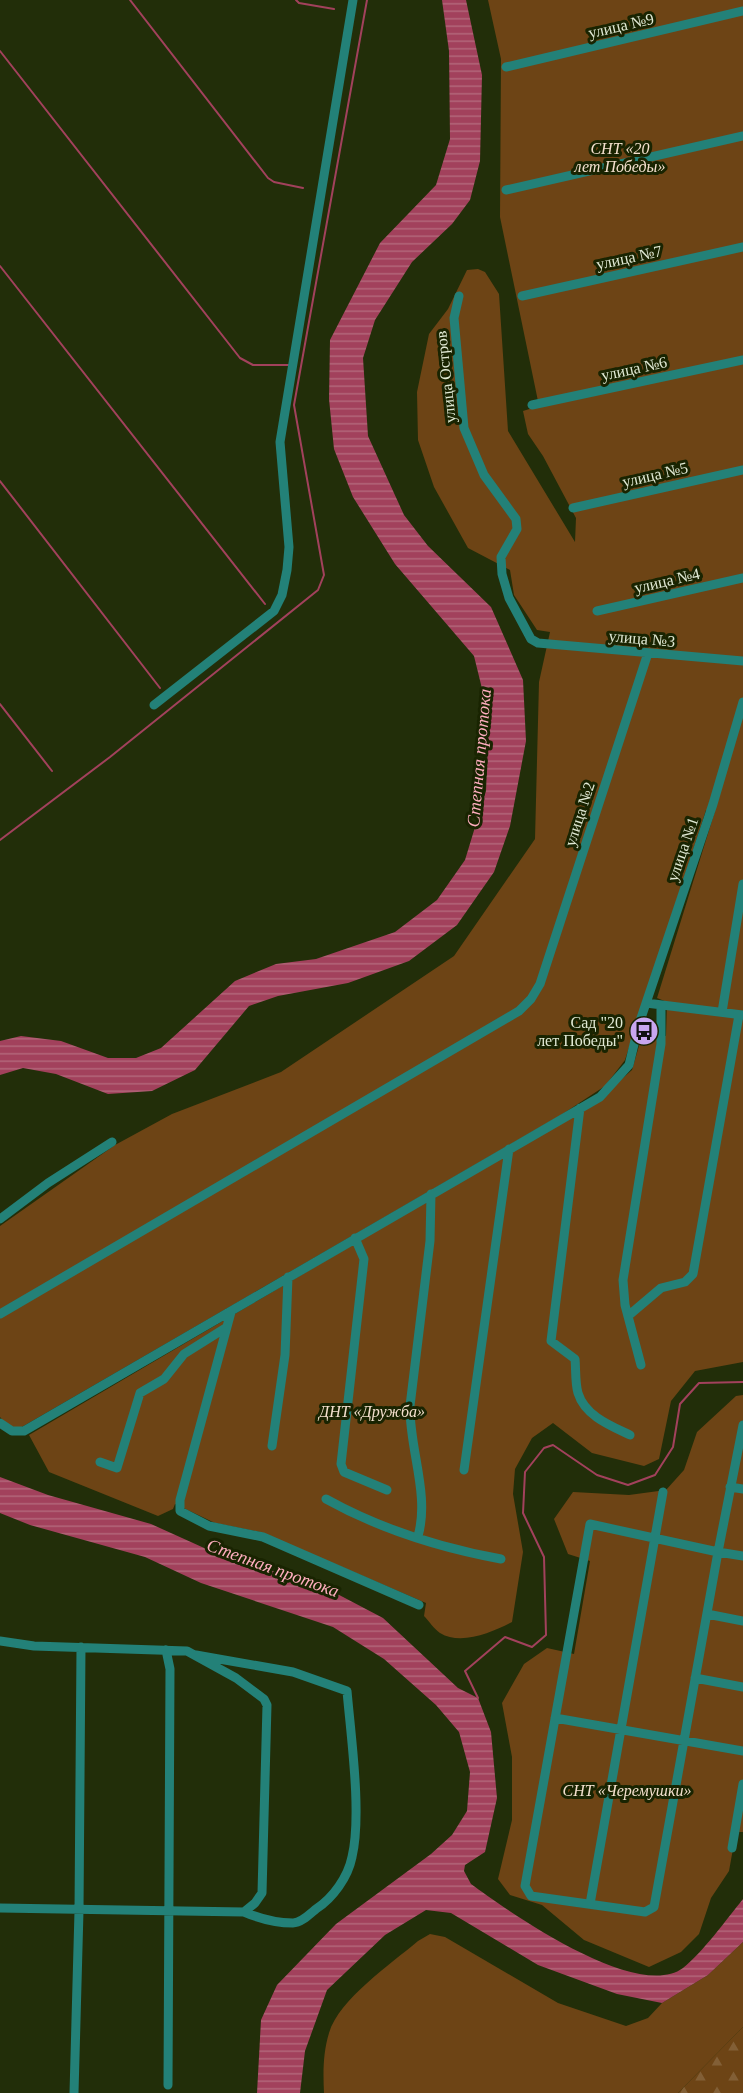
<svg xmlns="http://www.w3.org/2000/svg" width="743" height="2093" font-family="'Times New Roman',serif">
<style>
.green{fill:#6d4415}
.forest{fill:url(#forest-firs)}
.water{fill:url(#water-rules)}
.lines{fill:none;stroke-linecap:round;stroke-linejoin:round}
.stream{stroke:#a2415c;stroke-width:2}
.street{stroke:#238178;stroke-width:9}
.labels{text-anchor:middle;stroke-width:6;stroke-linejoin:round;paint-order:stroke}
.street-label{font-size:16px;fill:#e1e9d4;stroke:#192401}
.park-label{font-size:16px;font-style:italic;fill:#f4e0ce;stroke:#192401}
.poi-label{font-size:16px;fill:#e1e9d4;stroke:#192401;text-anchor:end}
.water-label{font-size:18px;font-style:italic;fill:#ffaebf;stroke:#192401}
</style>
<defs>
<pattern id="forest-firs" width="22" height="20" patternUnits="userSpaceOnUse" patternTransform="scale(1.5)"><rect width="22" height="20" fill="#6d4415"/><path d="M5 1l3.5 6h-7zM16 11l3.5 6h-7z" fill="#825f36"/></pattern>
<pattern id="water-rules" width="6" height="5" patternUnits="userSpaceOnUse" patternTransform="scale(1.5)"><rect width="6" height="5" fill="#a2415c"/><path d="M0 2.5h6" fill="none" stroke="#b3667a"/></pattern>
</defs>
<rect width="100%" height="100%" fill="#222e09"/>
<path class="green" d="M488,0h255v1362l-48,9 -24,30 -12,58 -15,7 -52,-13 -39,-30 -21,15 -17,31 -2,25 10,58 -11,70c-19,10 -51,24 -72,11 -6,-4 -11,-12 -16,-17l2,-13 -166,-71 -45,-9 -40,-19 -2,5 -15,7 -109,-44 -20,-37 568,-334 35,-31 11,-38 23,4 1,-34 -10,-4 58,-187 -9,-1 -81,250 -20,26 -44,29 -541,313 -12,-1 -8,-10v-191l115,-81 57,-31 109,-42 173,-116 81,-117 4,-157 11,-50 -13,-2 -23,-35 -4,-25 -42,-22 -34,-61 -16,-47 -1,-48 12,-58 19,-25 19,-39 11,-1 7,3 14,22 9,137 67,111 1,-24 -33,-62 -15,-22 -5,-23 16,-5 -39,-189 1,-158z
M743,1395v437h-7l-7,39 -18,27 -12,36 -18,18 -32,15 -65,-27 -42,-35 -32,-10 -12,-16 14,-59v-63l-10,-54 22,-39 23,-16 27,6 16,-93 -22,-7 -14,-35 19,-27 56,3 37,-5 18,-20 13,-38 39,-36z
M430,1934l15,3 113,66 68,23 22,-8 14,-15 46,-28 35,-33v85l-65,66h-354c-1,-21 -1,-40 5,-60 10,-34 62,-69 89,-92z"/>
<path class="forest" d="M743,2027v66h-65z"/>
<path class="water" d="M442,0h24l16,75 -2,86 -10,39 -18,24 -40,38 -37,58 -12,38 5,78 36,79 24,31 63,61 32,73 3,61 -16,85 -16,46 -37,53 -48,36 -61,22 -70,13 -29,10 -54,64 -43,21 -44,3 -52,-20 -33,-6 -23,7v-34l21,-5 40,5 47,17h28l25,-10 74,-67 41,-17 40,-5 79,-27 42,-32 28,-40 21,-69 3,-74 -15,-61 -79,-92 -42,-67 -19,-48 -5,-50 1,-59 50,-97 56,-58 14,-46 -1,-88z
M0,1477l48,18 103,29 62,28 111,35 59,31 75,70 20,10 13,34 6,66 -12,54 -20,13 -1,6 7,13c38,28 166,118 212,84 19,-15 44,-49 60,-69v43l-35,33 -46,28 -45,-9 -79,-29 -87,-52 -25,-3 -41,25 -58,55 -22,61 -5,42h-43l4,-73 16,-35 59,-61 95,-70 21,-19 15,-24 3,-39 -11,-40 -23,-27 -52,-46 -51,-32 -132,-44 -56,-26 -115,-32 -30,-12z"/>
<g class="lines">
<path class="stream" d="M130,0l138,178 6,4 29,6
M296,0l3,3 35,6
M0,51l240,307 13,7h36
M0,266l265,338
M0,481l160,207
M0,704l52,67
M0,840l110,-83 208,-167 6,-15 -30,-170 73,-405
M478,1698l-13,-27 40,-34 27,10 14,-12 -2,-78 -21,-44 2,-41 19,-24 9,-3 44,30 31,10 27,-10 18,-28 7,-43 19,-21 44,-1"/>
<path class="street" d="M506,67l237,-56
M506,190l237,-54
M459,296l-5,22 10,110 20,47 32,44 1,10 -16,28 1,17 7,24 22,41 7,4 205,18
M522,296l221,-49
M532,405l211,-45
M573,508l170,-38
M597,611l146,-33
M154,705l120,-94 8,-16 5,-25 2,-23 -9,-105 73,-442
M646,1003l97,12
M722,1012l21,-128
M580,1108l-29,233 24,18c1,10 0,24 3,34 7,23 33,33 52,42
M0,1219l48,-36 64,-41
M355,1238l9,21 -23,205 3,8 43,18
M231,1312l-51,188v11l29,15 54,11 156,68
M0,1314l519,-303 12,-12 9,-15 108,-331
M628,1316l33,-28 24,-6 8,-8 46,-259
M641,1365l-16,-60 -2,-25 38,-236v-37
M0,1423l12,8h12l576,-334 29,-32 10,-41 74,-220 30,-102
M743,1425l-25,127 -128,-28 -65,362 6,10 114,16 9,-5 64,-355 25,4
M272,1446l13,-91 3,-78
M100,1462l17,6 23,-75 24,-14 20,-25 43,-27
M464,1470l45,-321
M730,1487l13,2
M326,1499c54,30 115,49 175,60
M418,1536c12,-41 -9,-88 -8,-130l20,-165 1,-47
M707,1614l36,7
M0,1641l34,5 153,5 49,27 28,21 3,6 -5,188 -7,10 -11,9
M166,1650l4,19 -2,416
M695,1678l48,9
M555,1718l188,33
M732,1848l11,-64
M590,1904l73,-412
M0,1908l244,4c14,6 33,11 49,11 8,0 17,-9 23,-14 17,-11 32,-32 36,-52 10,-42 -1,-120 -5,-166l-54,-19 -97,-17
M74,2093l5,-182 2,-264"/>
</g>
<defs>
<g id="bus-disc" transform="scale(1.5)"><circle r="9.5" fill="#c8a6ef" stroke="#192401"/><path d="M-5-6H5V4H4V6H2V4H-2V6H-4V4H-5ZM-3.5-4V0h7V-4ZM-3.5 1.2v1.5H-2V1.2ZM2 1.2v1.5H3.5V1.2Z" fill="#111"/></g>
</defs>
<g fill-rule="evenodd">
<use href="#bus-disc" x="644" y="1031"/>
</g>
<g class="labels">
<g class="street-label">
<text transform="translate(621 25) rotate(-13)" y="6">улица №9</text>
<text transform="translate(629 257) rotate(-12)" y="6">улица №7</text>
<text transform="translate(634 368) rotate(-12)" y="6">улица №6</text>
<text transform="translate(445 377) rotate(-96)" y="6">улица Остров</text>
<text transform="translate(655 474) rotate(-13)" y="6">улица №5</text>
<text transform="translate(667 580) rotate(-13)" y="6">улица №4</text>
<text transform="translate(642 638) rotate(5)" y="6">улица №3</text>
<text transform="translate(579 814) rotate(-72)" y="6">улица №2</text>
<text transform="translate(682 849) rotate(-71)" y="6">улица №1</text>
</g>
<g class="park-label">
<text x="620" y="154">СНТ «20<tspan x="620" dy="18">лет Победы»</tspan></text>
<text x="372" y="1417">ДНТ «Дружба»</text>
<text x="627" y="1796">СНТ «Черемушки»</text>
</g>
<g class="poi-label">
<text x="623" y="1028">Сад "20<tspan x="623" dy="18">лет Победы"</tspan></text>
</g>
<g class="water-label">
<text transform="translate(479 758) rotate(-85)" y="6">Степная протока</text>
<text transform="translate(273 1568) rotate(20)" y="6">Степная протока</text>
</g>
</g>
</svg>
